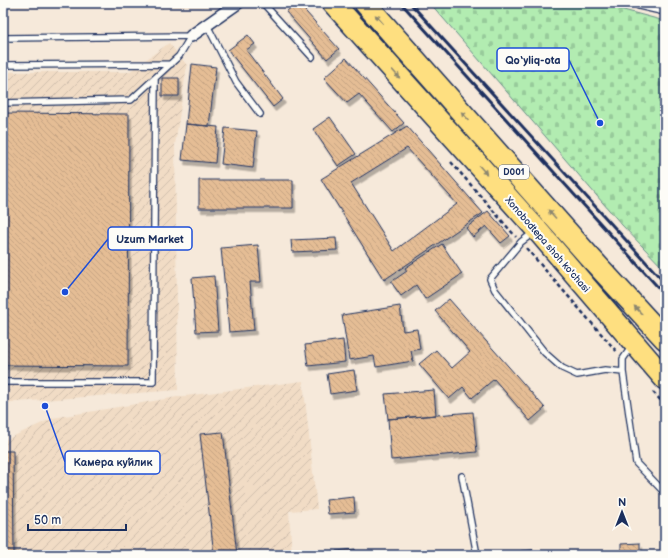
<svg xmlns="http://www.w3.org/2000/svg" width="668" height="558" font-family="'Balsamiq Sans',sans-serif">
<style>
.industrial{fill:url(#industrial-furrows)}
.cemetery{fill:url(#cemetery-stones);stroke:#668e88}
.building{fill:url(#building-back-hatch);stroke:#1b2f5e;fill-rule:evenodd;filter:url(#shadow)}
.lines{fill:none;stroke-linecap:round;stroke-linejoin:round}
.lane-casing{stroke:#1b2f5e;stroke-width:8}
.street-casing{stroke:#1b2f5e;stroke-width:14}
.highway-casing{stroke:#1b2f5e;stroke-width:24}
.path{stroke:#1b2f5e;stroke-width:2.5;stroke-dasharray:4 3;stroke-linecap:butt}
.lane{stroke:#fdfcf7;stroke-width:5.5}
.street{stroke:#fdfcf7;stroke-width:11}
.highway{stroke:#fedf80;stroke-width:21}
.rail{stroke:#1b2f5e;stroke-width:3}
.oneway{fill:#8c876f}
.labels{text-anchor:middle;stroke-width:4;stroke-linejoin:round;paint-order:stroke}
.shield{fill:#fdfcf7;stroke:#5f6c8c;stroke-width:1}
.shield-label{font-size:9px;font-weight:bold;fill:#1b2f5e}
.street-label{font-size:10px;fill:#1b2f5e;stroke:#fdfcf7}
.leader{fill:none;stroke:#1d4ed8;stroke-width:1.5}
.callout-dot{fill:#1d4ed8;stroke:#fdfcf7;stroke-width:1.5}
.callout{fill:#fdfcf7;stroke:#1d4ed8;stroke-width:1.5}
.callout-label{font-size:11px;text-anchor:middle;font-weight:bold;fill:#1b2f5e}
</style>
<defs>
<pattern id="industrial-furrows" width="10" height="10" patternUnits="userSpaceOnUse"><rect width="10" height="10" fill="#f1dcc5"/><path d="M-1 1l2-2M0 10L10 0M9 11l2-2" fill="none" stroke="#cebdac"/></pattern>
<pattern id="cemetery-stones" width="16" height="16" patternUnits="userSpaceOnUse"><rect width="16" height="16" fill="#b2ecb1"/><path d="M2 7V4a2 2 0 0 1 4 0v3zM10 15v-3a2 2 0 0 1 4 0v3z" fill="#98cb9b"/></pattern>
<pattern id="building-back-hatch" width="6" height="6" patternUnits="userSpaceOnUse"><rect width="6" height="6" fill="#e5bd95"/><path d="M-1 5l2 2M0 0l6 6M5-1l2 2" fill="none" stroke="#c4a383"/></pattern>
<filter id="shadow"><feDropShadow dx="2.5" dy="4.5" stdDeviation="0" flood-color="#0004"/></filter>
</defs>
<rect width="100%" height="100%" fill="#f6e9da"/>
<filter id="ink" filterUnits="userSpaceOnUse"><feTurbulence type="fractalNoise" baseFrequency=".025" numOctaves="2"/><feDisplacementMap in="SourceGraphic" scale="8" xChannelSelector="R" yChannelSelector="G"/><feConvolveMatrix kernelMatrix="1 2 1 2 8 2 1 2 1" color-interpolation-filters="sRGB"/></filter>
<g filter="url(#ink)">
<path class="industrial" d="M169,43l18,22 -12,80 3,245 -175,13v-331h126z
M303,381l14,128 -28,2 3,44h-289v-114l50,-23 124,-21z"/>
<path class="cemetery" d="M430,3h167l68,18v249l-43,-45z"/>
<path class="building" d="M296,3h2l41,46 -12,10 -41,-47z
M248,35l7,9 -9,6 37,49 -10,8 -45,-57z
M346,58l58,65 -11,9 -34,-38 -12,9 -23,-25z
M192,64l24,3 -7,59 -23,-2z
M162,78h17v18h-17z
M3,113l126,1 -1,252 -125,-1z
M330,117l26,37 -18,12 -25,-37z
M186,124l32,3 -3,36 -33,-3z
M407,126l76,87 -99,67 -63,-101zM407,148l50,56 -63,47 -43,-68z
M225,128l32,3 -4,37 -32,-4z
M199,180h94v28h-94z
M488,211l22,25 -9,7 -15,-17 -13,11 -7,-9z
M336,238l1,12 -45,2 -1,-12z
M442,244l20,30 -37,25 -9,-14 -15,11 -10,-14 16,-11 -2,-3z
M258,245l3,37h-11l4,48 -25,2 -8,-84z
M214,276l4,55 -22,1 -4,-54z
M449,299l96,109 -15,13 -36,-42 -22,19 -9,-11 -14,12 -30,-35 17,-14 16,18 18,-16 -35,-41z
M400,306l3,25 14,-2 3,20 -9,2 2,10 -37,6 -2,-11 -25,4 -7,-45z
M343,340l2,22 -37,4 -3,-21z
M354,370l3,20 -27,4 -3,-20z
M434,390l2,25 -48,4 -3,-25z
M473,412l4,40 -86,8 -3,-41z
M223,432l14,123h-23l-14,-121z
M3,451h10l1,104h-11z
M354,497l1,15 -27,2 -2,-14z
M640,543v12h-19v-11z
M355,549v6h-19v-4z
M533,550v5h-11l-1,-4z"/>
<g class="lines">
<g class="lane-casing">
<path id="lane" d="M263,3l49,54
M640,3l-1,3 26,6
M207,25l29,57 24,32
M3,38l188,-2
M3,65l168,-1
M3,103l128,-3 48,-44 12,-20
M533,233l-12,9 -31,37 5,11 50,63 17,15 15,7 28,-5 18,2
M632,346l-9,13v13l13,91 29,30
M3,382h150l2,-304
M462,476l15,79"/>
</g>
<g class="street-casing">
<path id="street" d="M191,36l47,-33"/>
</g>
<g class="highway-casing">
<path id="highway" d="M333,3l204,227 128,149
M365,3l222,251 78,85"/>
</g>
<path class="path" d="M451,162l65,75
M526,248l92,105
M653,392l12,13"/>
<use href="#lane" class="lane"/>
<use href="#street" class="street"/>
<use href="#highway" class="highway"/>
<path class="rail" d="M401,3l264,292
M410,3l255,280"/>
</g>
<defs><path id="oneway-solid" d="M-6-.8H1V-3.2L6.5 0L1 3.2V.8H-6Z"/></defs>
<g class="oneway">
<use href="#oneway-solid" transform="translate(379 19) rotate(-132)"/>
<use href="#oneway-solid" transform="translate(396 74) rotate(48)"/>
<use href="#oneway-solid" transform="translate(465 116) rotate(-132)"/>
<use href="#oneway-solid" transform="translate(483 170) rotate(48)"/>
<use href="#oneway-solid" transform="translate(552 214) rotate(-132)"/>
<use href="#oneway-solid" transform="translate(638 310) rotate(-133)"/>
</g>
</g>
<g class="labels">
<rect class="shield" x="499" y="165" width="30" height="14" rx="3"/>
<g class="shield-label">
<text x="514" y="175">D001</text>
</g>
<g class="street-label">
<text transform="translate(548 244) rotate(49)" y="4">Xonobodtepa shoh ko'chasi</text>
</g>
</g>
<path class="leader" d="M600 123L569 60M65 292L108 239M45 406L65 462"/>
<g class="callout-dot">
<circle cx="600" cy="123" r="4"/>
<circle cx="65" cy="292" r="4"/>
<circle cx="45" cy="406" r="4"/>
</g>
<g class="callout">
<rect x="497" y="48" width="72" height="23" rx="4"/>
<rect x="108" y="227" width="84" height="23" rx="4"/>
<rect x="65" y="451" width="95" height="23" rx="4"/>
</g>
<g class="callout-label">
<text x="533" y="64">Qo‘yliq-ota</text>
<text x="150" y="243">Uzum Market</text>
<text x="113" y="466">Камера ку́йлик</text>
</g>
<rect width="668" height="558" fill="none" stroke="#fdfcf7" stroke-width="16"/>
<rect x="8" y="8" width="652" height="542" fill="none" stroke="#1b2f5e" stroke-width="1.5" filter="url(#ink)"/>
<g transform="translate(622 512)" stroke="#fdfcf7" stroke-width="3" paint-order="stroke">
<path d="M0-3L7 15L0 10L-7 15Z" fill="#1b2f5e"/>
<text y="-6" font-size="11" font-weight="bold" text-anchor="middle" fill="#1b2f5e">N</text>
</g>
<path d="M28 524v6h98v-6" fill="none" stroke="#1b2f5e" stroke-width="2"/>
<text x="34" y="524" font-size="12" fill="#1b2f5e" stroke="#fdfcf7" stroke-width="3" paint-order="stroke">50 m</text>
</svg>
